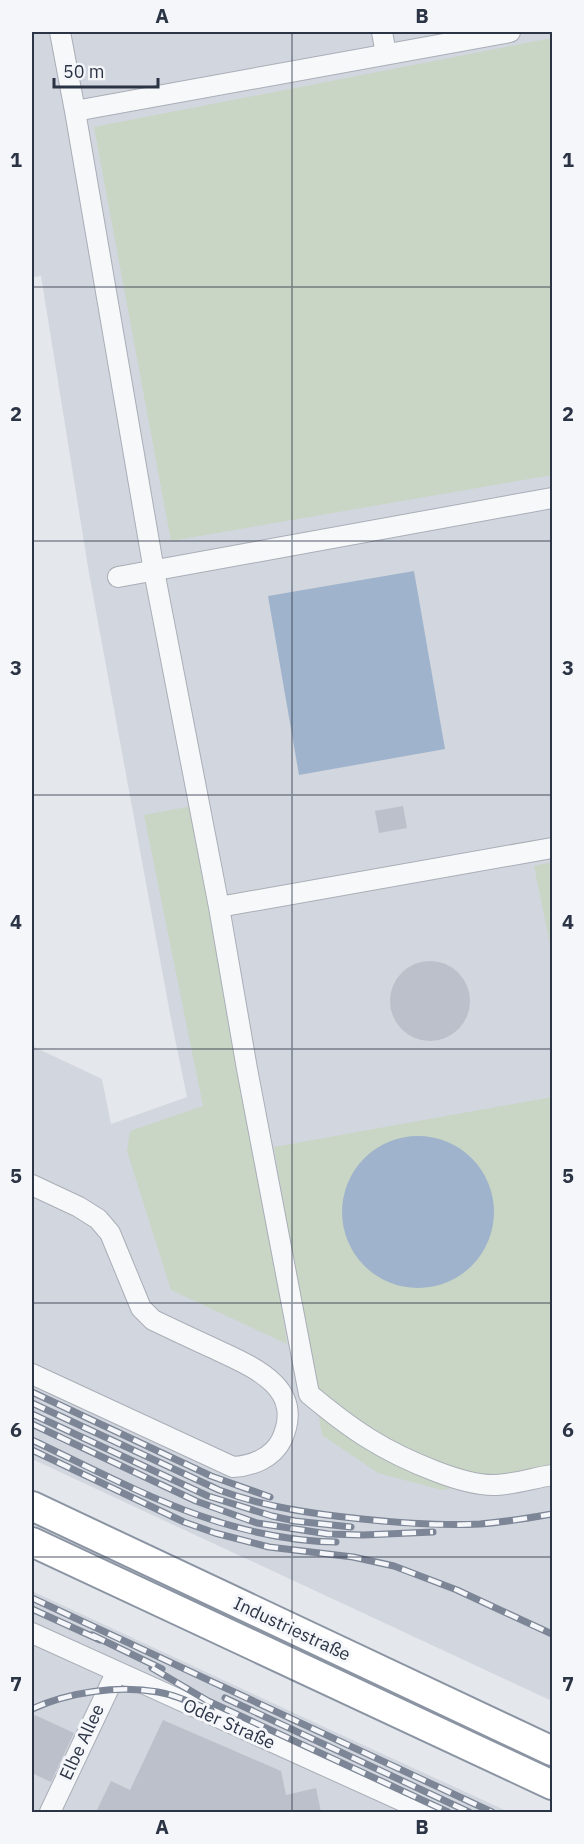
<svg xmlns="http://www.w3.org/2000/svg" width="584" height="1844" font-family="'IBM Plex Sans',sans-serif">
<style>
.built{fill:#d2d6de}
.green{fill:#c9d6c5}
.water{fill:#9fb4cc}
.building{fill:#bbc0ca}
.lines{fill:none;stroke-linecap:round;stroke-linejoin:round}
.minor-casing{stroke:#a9aeb7;stroke-width:22}
.highway-casing{stroke:#8b94a3;stroke-width:32}
.minor{stroke:#f7f8fa;stroke-width:20}
.highway{stroke:#fff;stroke-width:28}
.rail-casing{stroke:#7d8696;stroke-width:7}
.rail{stroke:#f4f6f9;stroke-width:4.5;stroke-dasharray:14;stroke-linecap:butt}
.grid{fill:none;stroke:#2b3445;stroke-width:1.5;stroke-opacity:0.55}
.labels{text-anchor:middle;stroke-width:6;stroke-linejoin:round;paint-order:stroke}
.street-label{font-size:18px;fill:#2b3445;stroke:#f4f6f9}
.neatline{fill:none;stroke:#2b3445;stroke-width:2}
.grid-label{font-size:20px;text-anchor:middle;font-weight:bold;fill:#2b3445}
</style>
<rect width="100%" height="100%" fill="#e4e7ec"/>
<path class="built" d="M32,32h520v1669l-520,-242v-413l70,33 9,45 76,-27 -16,-78 -82,-446 -48,-297 -9,1z
M32,1591l303,141 174,80h-477z"/>
<path class="green" d="M552,38v437l-381,66 -77,-414z
M192,806l73,387 22,151 -116,-54 -44,-139 3,-20 73,-25 -59,-291z
M552,862v92l-18,-88z
M552,1097v371l-110,22 -64,-17 -56,-38 -48,-288z"/>
<path class="water" d="M414,571l31,178 -146,26 -31,-179z
M342 1212a76 76 0 1 1 152 0a76 76 0 1 1-152 0Z"/>
<path class="building" d="M403,806l4,22 -28,5 -4,-22z
M390 1001a40 40 0 1 1 80 0a40 40 0 1 1-80 0Z
M35,1715l39,18 -23,49 -19,-9v-50z
M163,1720l118,51 5,24 30,-7 5,24h-225l15,-31 19,9z"/>
<g class="lines">
<g class="minor-casing">
<path id="minor" d="M60,32l15,79 79,460 65,336 28,162 62,325c43,36 74,57 126,77 18,7 38,14 58,14 19,0 40,-7 59,-10
M382,32l4,22
M75,111l435,-79
M118,577l434,-79
M219,907l333,-59
M32,1185l47,22 19,12 12,14 31,75 12,12c21,10 42,20 62,29 38,18 90,38 67,90 -9,19 -30,27 -49,28l-201,-93
M32,1633l395,179
M50,1812l66,-139"/>
</g>
<g class="highway-casing">
<path id="highway" d="M32,1506l520,245
M32,1542l520,243"/>
</g>
<use href="#minor" class="minor"/>
<use href="#highway" class="highway"/>
<g class="rail-casing">
<path id="rail" d="M32,1392l179,84 59,21
M32,1403l187,87c46,17 94,24 143,29 39,4 78,7 118,5 24,-2 49,-6 72,-10
M32,1414l176,82 64,20 23,5 56,6
M32,1424l164,77 61,22 71,11 35,1 70,-3
M32,1440c99,47 191,100 304,102
M32,1450l152,72 31,11 54,14 84,10 41,9 63,24 95,44
M32,1598l460,214
M32,1609l68,31
M92,1635l70,34
M152,1668l56,33 240,111
M225,1698l244,114
M32,1709c37,-17 86,-24 126,-17 18,3 36,12 53,18"/>
</g>
<use href="#rail" class="rail"/>
</g>
<path class="grid" d="M292,32v1780M32,287h520M32,541h520M32,795h520M32,1049h520M32,1303h520M32,1557h520"/>
<g class="labels">
<g class="street-label">
<text transform="translate(292 1629) rotate(25)" y="6">Industriestraße</text>
<text transform="translate(229 1724) rotate(24)" y="6">Oder Straße</text>
<text transform="translate(82 1742) rotate(-65)" y="6">Elbe Allee</text>
</g>
</g>
<rect width="584" height="1844" fill="none" stroke="#f4f6f9" stroke-width="66"/>
<path d="M54 78v9h104v-9" fill="none" stroke="#2b3445" stroke-width="3"/>
<text x="63" y="78" font-size="18" fill="#2b3445" stroke="#f4f6f9" stroke-width="4.5" paint-order="stroke">50 m</text>
<rect x="33" y="33" width="518" height="1778" class="neatline"/>
<g class="grid-label">
<text x="162" y="23">A</text>
<text x="422" y="23">B</text>
<text x="16" y="167">1</text>
<text x="568" y="167">1</text>
<text x="16" y="421">2</text>
<text x="568" y="421">2</text>
<text x="16" y="675">3</text>
<text x="568" y="675">3</text>
<text x="16" y="929">4</text>
<text x="568" y="929">4</text>
<text x="16" y="1183">5</text>
<text x="568" y="1183">5</text>
<text x="16" y="1437">6</text>
<text x="568" y="1437">6</text>
<text x="16" y="1691">7</text>
<text x="568" y="1691">7</text>
<text x="162" y="1834">A</text>
<text x="422" y="1834">B</text>
</g>
</svg>
